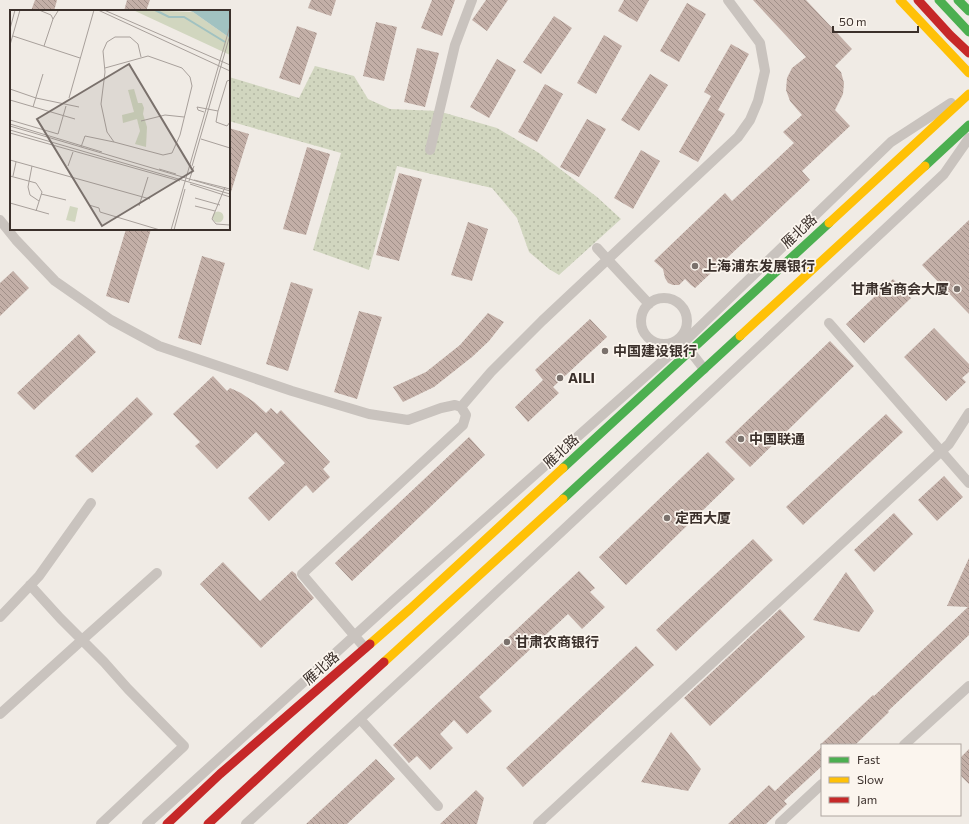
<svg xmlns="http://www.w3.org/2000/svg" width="969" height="824" font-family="Commissioner,'Noto Sans SC',sans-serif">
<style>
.grass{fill:url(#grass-dots)}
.building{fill:url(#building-back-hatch)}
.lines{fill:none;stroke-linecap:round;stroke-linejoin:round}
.street{stroke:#c9c3be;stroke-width:10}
.fast{stroke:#4caf50;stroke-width:9}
.slow{stroke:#ffc107;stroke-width:9}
.jam{stroke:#c62828;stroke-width:9}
.poi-dot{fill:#7a716c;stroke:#fbf5ee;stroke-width:1.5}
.labels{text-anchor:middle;stroke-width:3.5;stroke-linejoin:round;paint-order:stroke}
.street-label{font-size:14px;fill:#3b302b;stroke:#fbf5ee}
.poi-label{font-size:14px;font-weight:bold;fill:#3b302b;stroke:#fbf5ee;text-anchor:start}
.inset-river{fill:none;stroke:#a1c2c1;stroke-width:2}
.inset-road{fill:none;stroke:#a8a09b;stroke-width:1}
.view{fill:#7a716c;fill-opacity:0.15;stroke:#7a716c;stroke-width:2}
.inset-edge{fill:none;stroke:#3b302b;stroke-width:2}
</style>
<defs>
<pattern id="grass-dots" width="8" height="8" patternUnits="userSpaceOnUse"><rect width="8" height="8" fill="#d1d6bf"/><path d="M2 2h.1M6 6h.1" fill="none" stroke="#b4b8a4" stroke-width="1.8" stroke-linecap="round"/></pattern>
<pattern id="building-back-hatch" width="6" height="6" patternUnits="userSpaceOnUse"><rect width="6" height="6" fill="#c3afa7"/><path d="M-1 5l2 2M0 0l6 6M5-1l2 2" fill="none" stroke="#a08f88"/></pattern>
</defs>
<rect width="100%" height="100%" fill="#f0ebe5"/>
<path class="grass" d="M315,66l39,10 14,23 22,10 48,2 59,17 42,25 58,44 24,22 -62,56 -10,-6 -20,-17 -12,-34 -25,-30 -95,-22 -28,104 -56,-20 28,-97 -112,-32v-44l70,21z"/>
<path class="building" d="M35,0h22l-3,11h-23z
M127,0h23l-4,11h-22z
M311,0h25l-5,16 -23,-8z
M432,0h23l-13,36 -21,-8z
M486,0h22l-21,31 -15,-11z
M624,0h25l-12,22 -19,-11z
M753,0h53l46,49 -17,17 6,6 3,11 -1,11 -8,16 15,16 -48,45 8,9 -115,108 -4,-3 -6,-6 -6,6h-6l-5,-2 -3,-5 -2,-9 -9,-8 71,-68 7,8 62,-58 -11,-11 19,-17 -12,-14 -4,-11 1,-12 5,-10 14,-11z
M687,3l19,11 -27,48 -19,-11z
M554,16l18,12 -31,46 -18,-12z
M376,22l21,5 -13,54 -21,-5z
M297,26l20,7 -17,52 -21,-7z
M604,35l18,11 -26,48 -19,-11z
M731,44l18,10 -31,56 7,4 -27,48 -19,-10 32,-56 -7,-4z
M417,48l22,5 -14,54 -21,-5z
M497,59l19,11 -27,48 -19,-11z
M650,74l18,11 -29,46 -18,-11z
M545,84l18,10 -26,48 -19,-10z
M587,119l19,10 -27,48 -19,-10z
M229,128l20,6 -18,58h-2z
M307,147l23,7 -24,81 -23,-6z
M641,150l19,11 -27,48 -19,-11z
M399,173l23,6 -23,82 -23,-6z
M969,220v94l-47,-49z
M468,222l20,7 -16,52 -21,-6z
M126,229h25l-22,74 -23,-7z
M202,256l23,7 -24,82 -23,-7z
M13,271l16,17 -29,28v-33z
M893,279l18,19 -47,45 -18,-19z
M291,282l22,7 -25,82 -22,-7z
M359,311l23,6 -25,82 -23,-7z
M488,313l16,9 -15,19 -17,16 -38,30 -31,15 -10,-15 33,-15 34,-27z
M590,319l17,18 -54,50 6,6 -31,29 -13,-15 28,-27 -8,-10z
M934,328l35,36v8l-7,6 4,4 -20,19 -42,-44z
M79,334l17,18 -62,58 -17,-17z
M830,341l24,25 -104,101 -25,-25z
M213,376l14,15 3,-3 11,5 13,9 12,11 5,-5 6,6 4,-4 49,52 -7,7 7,8 -17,16 -7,-8 -37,36 -21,-23 37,-35 -29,-31 -39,37 -22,-23 5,-4 -27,-28z
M137,397l16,17 -61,59 -17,-17z
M886,414l17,18 -100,93 -17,-18z
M469,437l16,18 -133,126 -17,-18z
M708,452l27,27 -109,106 -27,-28z
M944,476l19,21 -26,24 -19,-21z
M894,513l19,21 -39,38 -20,-22z
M753,539l20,21 -97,91 -20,-21z
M969,558v77l-81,76 1,1 -34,33h-35l53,-50 1,1 94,-89 -21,-1z
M223,562l37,39 32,-30 4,3 1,4 17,20 -53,50 -61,-64z
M579,571l16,17 -5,4 15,15 -23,22 -14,-15 -89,83 13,14 -25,23 -13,-14 -14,14 13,14 -23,22 -13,-14 -8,7 -16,-18z
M846,572l28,39 -15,21 -46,-12z
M780,609l25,28 -95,89 -26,-28z
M636,646l18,19 -131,122 -17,-19z
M671,732l30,37 -13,22 -47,-9z
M822,747v19l-38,35 3,3 -21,20h-38l41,-39 6,6z
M969,749v35l-9,-9v-17z
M376,759l19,20 -48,45h-41z
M476,790l8,8 -7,26h-37z"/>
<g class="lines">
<path class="street" d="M430,150l25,-105 17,-45
M0,220l16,20 39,41 56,39 48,26 133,45 77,23 39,6 33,-12 14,-3 6,2 5,8 -3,10 -161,149 63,74
M597,248l11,12 41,44
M641 321a23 23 0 1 1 46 0a23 23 0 1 1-46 0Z
M829,323l140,160
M687,347l17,22
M461,407l30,-35 51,-51 196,-184 12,-17 8,-19 7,-30 -5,-28 -32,-43
M30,585l30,33 44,44 24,27 56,57 -83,78
M0,617l39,-41 52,-73
M0,714l82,-74 75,-67
M360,719l78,87
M904,745l65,-59
M780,823l42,-39
M147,824l248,-225 288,-256 208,-201 60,-39
M246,824l207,-191 491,-459 25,-36
M538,824l411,-380 20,-31"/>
<path class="fast" d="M939,0l30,32
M958,0l11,11
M925,166l44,-41
M563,468l266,-245
M563,499l177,-163"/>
<path class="slow" d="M900,0l69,73
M829,223l140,-129
M740,336l185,-170
M370,644l40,-35 153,-141
M384,662l179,-163"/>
<path class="jam" d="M918,0l32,35 19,18
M167,824l53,-50 150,-130
M208,824l97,-90 79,-72"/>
</g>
<g class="poi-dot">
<circle cx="695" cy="266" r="4"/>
<circle cx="957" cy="289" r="4"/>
<circle cx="605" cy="351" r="4"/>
<circle cx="560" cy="378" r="4"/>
<circle cx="741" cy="439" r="4"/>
<circle cx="667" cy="518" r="4"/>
<circle cx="507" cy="642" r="4"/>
</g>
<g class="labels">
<g class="street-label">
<text transform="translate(799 231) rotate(-43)" y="5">雁北路</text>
<text transform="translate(561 451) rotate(-43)" y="5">雁北路</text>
<text transform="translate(321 668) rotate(-41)" y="5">雁北路</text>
</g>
<g class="poi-label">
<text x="703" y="271">上海浦东发展银行</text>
<text x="949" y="294" text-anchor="end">甘肃省商会大厦</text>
<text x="613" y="356">中国建设银行</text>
<text x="568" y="383">AILI</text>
<text x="749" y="444">中国联通</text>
<text x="675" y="523">定西大厦</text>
<text x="515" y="647">甘肃农商银行</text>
</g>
</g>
<g transform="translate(10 10)">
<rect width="220" height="220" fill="#f0ebe5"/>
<path d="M123,0l60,2 37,26v17zM124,79l4,14h4l2,5 -1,6 4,13 -1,20 -11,-3 5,-13 -3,-12 -14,4 -1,-8 12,-3 -6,-22zM202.5 207a5.5 5.5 0 1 1 11 0a5.5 5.5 0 1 1-11 0Z" fill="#d1d6bf"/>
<path d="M60,196l8,2 -3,14 -9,-2z" fill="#d1d6bf"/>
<path d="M177,0h43v28l-37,-26z" fill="#a1c2c1"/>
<path class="inset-river" d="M145,0l14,7h15l41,25"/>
<path class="inset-road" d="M29,0l12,5 2,4 5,-8M88,0l132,61M94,0l126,55M0,19l5,-19M3,26l67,22M0,35l10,-35M34,36l9,-27M95,58l43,-12 34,12 8,9 2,9 -12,49 -8,18 -9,2 -49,-13M0,79l26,9 43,9M59,88l25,-88M0,90l65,19M23,97l10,-33M208,101l-2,11 11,4 3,-4M194,102l-6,-2 -1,-3 21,4 9,-30 3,-1M0,110l48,14 8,-28M131,111l24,-6 19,2M0,114l92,28M0,116l220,65M0,120l220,64M0,123l170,48M191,129l29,9M71,137l4,-11 29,6 -7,-10 -6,-28 4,-32 -2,-21 4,-9 8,-5h15l8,7 3,13M0,150l140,39M22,156l-4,21 2,8 9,6M58,156l5,-14M182,156l38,-131M149,159l17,5M0,166l26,7 6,9 -6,19M3,166l3,-14M184,170l36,9M179,171l5,-15M180,174l40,13M215,177l-13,32 4,5 14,1M31,184l25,6M185,188l25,7M0,193l39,11M79,195l10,3 1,4 60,18M129,196l9,-29M185,196l20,5M161,220l59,-204M164,220l11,-41"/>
<path class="view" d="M119,54l64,107 -91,55 -65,-107z"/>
<rect width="220" height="220" class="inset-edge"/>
</g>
<rect x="821" y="744" width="140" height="72" fill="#fbf5ee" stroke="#aea6a0"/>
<rect x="829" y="757" width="20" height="6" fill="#4caf50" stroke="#aea6a0"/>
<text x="857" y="764" font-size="12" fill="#3b302b">Fast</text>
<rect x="829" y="777" width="20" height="6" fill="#ffc107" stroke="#aea6a0"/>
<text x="857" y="784" font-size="12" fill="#3b302b">Slow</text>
<rect x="829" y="797" width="20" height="6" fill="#c62828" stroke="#aea6a0"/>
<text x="857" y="804" font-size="12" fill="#3b302b">Jam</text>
<path d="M833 26v6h85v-6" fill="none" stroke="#3b302b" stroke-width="2"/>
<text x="839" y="26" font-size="12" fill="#3b302b" stroke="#fbf5ee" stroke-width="3" paint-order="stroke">50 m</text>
</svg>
